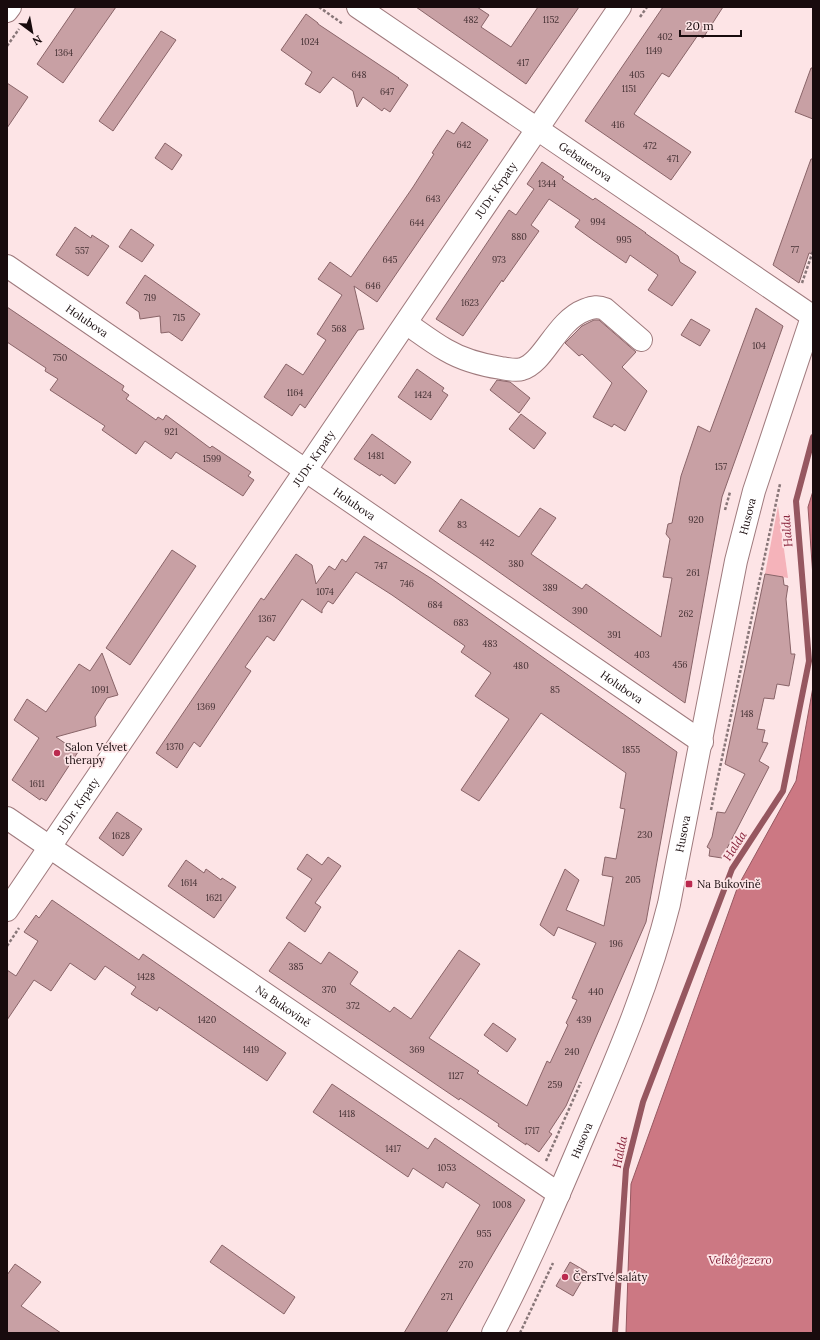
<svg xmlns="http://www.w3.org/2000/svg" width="820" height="1340" font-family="Lora,serif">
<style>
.green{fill:#f5b3ba}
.water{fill:#cc7883;stroke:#965760}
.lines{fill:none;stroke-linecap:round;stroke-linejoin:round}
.stream{stroke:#965760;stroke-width:6}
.building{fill:#c8a0a4;stroke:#896468}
.minor-casing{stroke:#9f7a7d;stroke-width:24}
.path{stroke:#887678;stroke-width:2.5;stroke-dasharray:3 2;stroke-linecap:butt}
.minor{stroke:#fff;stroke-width:22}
.poi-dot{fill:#ba2a4f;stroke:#fde4e6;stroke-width:1.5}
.labels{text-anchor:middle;stroke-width:3.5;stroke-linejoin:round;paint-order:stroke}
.number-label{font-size:9px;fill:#443033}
.street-label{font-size:11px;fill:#180b0d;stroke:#fde4e6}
.poi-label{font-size:11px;fill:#180b0d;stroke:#fde4e6;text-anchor:start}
.water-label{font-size:12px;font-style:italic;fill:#852038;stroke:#fde4e6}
</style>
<rect width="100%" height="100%" fill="#fde4e6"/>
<path class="green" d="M778,506l10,72 -23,-4z"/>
<path class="water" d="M813,491v86l-5,-70z
M813,687v646h-187l5,-149 107,-298 58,-105z"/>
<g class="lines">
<path class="stream" d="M615,1333l11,-164 17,-67 89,-233 51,-78 26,-130 -13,-160 17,-64"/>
</g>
<path class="building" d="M76,7h40l-53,76 -26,-19z
M416,7h61l12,8 -8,12 30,20 27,-40h41l-53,77z
M663,7h60l-20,31 -5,-3 -29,42 -7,-4 -28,41 57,38 -20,28 -86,-59z
M306,14l12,9v1l81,54h-1l10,7 -18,27 -6,-4 -2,3 -19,-14 -6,10 -4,-16 -20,-14 -13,16 -15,-9 7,-12 -31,-22z
M161,31l15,9 -63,91 -14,-10z
M811,68h2v51l-18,-7z
M7,83l21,14 -21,31z
M462,122l26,18 -111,162 -23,-16 10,43 -6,1 -53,78 -5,-4 -8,12 -28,-19 22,-33 17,11 23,-35 -9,-6 25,-39 -24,-16 12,-17 21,15 62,-90 21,-33 -2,-1 15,-23 7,4z
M165,143l17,12 -10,15 -17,-12z
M811,159h2v95l-4,-1 -10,30 -26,-18z
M542,162l22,15 -2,2 31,21 2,-2 51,35h-1l33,23 2,6 16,10 -24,34 -24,-16 10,-15 -28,-20 -4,8 -33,-23 -18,-13 5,-7 -31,-21 -18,26 8,6 -36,51 -1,-2 -39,56 -27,-17 73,-109 7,5 18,-26 -7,-5z
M75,227l16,11 1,-3 17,11 -21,30 -32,-21z
M131,229l23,16 -12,17 -23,-15z
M145,275l55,39 -18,27 -13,-9 -8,1 -1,-17 -20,3 -1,-7 -13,-9z
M7,307l117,79 -2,4 7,5 -3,4 30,21 2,-3 5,3 3,-5 44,33 2,-2 39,26 -3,4 6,4 -11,16 -67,-44 -5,7 -26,-18 -9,13 -34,-24 3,-4 -55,-36 8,-11 -13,-8 1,-3 -39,-26z
M756,308l27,18 -61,171 -37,206 -206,-145 -40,-27 22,-32 58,38 21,-29 16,10 -25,36 51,35 4,-5 75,53 11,-59 -9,-1 7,-38 -4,-5 2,-10 4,-1 9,-47 17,-50 12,6z
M691,319l19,11 -10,16 -19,-11z
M594,320h5l37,32 -14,15 25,24 -22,40 -11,-7 -2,3 -19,-10 19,-34 -30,-29 -3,2 -14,-13 17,-17z
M417,369l27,19 -2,3 6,4 -17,25 -33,-23z
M497,380l13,2 20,16 -11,15 -29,-23z
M521,414l25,19 -12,16 -25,-20z
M372,434l39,28 -16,22 -14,-10 -1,2 -26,-17z
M364,536l68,43 245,173 -31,170 -80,184 -17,26 3,2 -13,18 -13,-9v2l-28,-19 1,-2 -39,-26 -1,2 -190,-129 20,-29 32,22 8,-12 29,20 -8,12 40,28 4,-5 17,12 48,-69 21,14 -51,74 50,33 -2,2 50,33 20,-45 3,2 18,-38 -2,-2 11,-23 -5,-2 24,-55 -38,-16 -4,9 -14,-11 25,-56 14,11 -13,30 38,16 9,-49 -11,-2 3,-18 11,2 9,-50 -5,-1 6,-35 -85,-60 -62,88 -18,-11 48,-71 -34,-23 16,-23 -30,-21 4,-6 -73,-51 -36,-23 -23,32 -5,-3 -6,9v3l-20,-14 -28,42 -7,-5 -22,31 6,4 -51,76 -6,-5 -17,26 -21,-15 105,-155 3,2 32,-46 16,11 4,19 13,-18 6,4 7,-11 4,3z
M172,550l24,16 -66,99 -24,-17z
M765,574l18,3 1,8 4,1 -2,13 5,55h4l-6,32 -12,-2 -3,15 -10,-1 -7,31 8,1 -3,12 6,1 -9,18 10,6 -47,91 -13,-2 1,-7 -3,-2 5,-10 5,-25 8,1 20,-39 -20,-10z
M102,653l16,42 -11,3 -12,19 1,9 -40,11 22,15 -32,49 -5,-3 -1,2 -28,-20 27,-42 -25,-18 13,-21 19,13 33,-48 11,7z
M117,812l25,17 -19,27 -24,-18z
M307,854l15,11 6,-8 13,9 -26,37 6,4 -16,25 -19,-14 26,-39 -15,-10z
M186,860l18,13 2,-4 15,11 1,-2 14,9 -22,31 -46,-32z
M52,900l87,60 4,-6 143,99 -19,28 -108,-74 -2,4 -26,-17 5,-7 -31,-21 -10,14 -25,-17 -19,28 -17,-11 -27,40v-50l9,6 22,-35 -14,-9 12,-17 3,3z
M493,1023l23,16 -9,13 -23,-17z
M332,1084l96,65 7,-11 90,62 -79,133h-42l76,-128 -34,-23 -3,6 -30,-20 -5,9 -95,-65z
M222,1245l73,52 -11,17 -74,-52z
M570,1262l17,10 -14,24 -17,-10z
M15,1264l26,18 -20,24 40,27h-54v-58z"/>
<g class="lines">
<g class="minor-casing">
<g id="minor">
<path id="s1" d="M358,7l454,309"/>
<path d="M7,11l3,-4"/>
<path id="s2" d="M7,266l695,476"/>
<path d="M406,323c13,9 26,19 40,27 17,10 36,15 55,18 6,1 15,3 21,1 22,-6 34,-48 63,-59 8,-3 13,-4 20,-1l36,31"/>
<path id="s3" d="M7,818l552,376"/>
<path id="s4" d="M7,910l613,-903"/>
<path id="s5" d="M493,1333c36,-68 66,-139 96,-210 31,-72 61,-143 80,-219l67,-343 18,-70 59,-177"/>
</g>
</g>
<path class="path" d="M319,7l24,17
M640,17l7,-10
M7,46l12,-17
M802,283l11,-32
M725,510l5,-18
M711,810l69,-326
M7,946l12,-18
M546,1161l35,-79
M520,1333l33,-70"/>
<use href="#minor" class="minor"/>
</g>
<g class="poi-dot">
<circle cx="57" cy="753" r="4"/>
<rect x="685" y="880" width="8" height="8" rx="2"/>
<circle cx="565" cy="1277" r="4"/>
</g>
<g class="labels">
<g class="number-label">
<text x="471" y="23">482</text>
<text x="551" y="23">1152</text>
<text x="665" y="40">402</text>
<text x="310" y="45">1024</text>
<text x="654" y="54">1149</text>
<text x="64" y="56">1364</text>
<text x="523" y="66">417</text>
<text x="359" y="78">648</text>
<text x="637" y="78">405</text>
<text x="629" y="92">1151</text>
<text x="387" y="95">647</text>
<text x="618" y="128">416</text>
<text x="464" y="148">642</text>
<text x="650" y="149">472</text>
<text x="673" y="162">471</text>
<text x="547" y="187">1344</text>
<text x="433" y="202">643</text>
<text x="598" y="225">994</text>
<text x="417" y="226">644</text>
<text x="519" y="240">880</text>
<text x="624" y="243">995</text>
<text x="795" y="253">77</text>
<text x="82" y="254">557</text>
<text x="390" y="263">645</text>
<text x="499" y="263">973</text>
<text x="373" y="289">646</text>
<text x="150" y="301">719</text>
<text x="470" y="306">1623</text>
<text x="179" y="321">715</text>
<text x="339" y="332">568</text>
<text x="759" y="349">104</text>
<text x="60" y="361">750</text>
<text x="295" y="396">1164</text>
<text x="423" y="398">1424</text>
<text x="171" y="435">921</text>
<text x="376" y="459">1481</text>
<text x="212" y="462">1599</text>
<text x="721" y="470">157</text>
<text x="696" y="523">920</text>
<text x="462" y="528">83</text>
<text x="487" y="546">442</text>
<text x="516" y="567">380</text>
<text x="381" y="569">747</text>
<text x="693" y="576">261</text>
<text x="407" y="587">746</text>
<text x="550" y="591">389</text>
<text x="325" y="595">1074</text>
<text x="435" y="608">684</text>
<text x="580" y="614">390</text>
<text x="686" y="617">262</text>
<text x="267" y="622">1367</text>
<text x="461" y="626">683</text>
<text x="614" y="638">391</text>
<text x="490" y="647">483</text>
<text x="642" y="658">403</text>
<text x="680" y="668">456</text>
<text x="521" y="669">480</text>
<text x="100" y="693">1091</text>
<text x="555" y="693">85</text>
<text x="206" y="710">1369</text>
<text x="747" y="717">148</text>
<text x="175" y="750">1370</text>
<text x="631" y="753">1855</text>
<text x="37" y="787">1611</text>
<text x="645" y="838">230</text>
<text x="121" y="839">1628</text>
<text x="633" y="883">205</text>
<text x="189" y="886">1614</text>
<text x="214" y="901">1621</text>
<text x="616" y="947">196</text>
<text x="296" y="970">385</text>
<text x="146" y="980">1428</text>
<text x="329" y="993">370</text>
<text x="596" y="995">440</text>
<text x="353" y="1009">372</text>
<text x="207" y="1023">1420</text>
<text x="584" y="1023">439</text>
<text x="251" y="1053">1419</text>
<text x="417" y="1053">369</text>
<text x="572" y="1055">240</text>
<text x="456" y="1079">1127</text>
<text x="555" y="1088">259</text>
<text x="347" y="1117">1418</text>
<text x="532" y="1134">1717</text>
<text x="393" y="1152">1417</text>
<text x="447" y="1171">1053</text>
<text x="502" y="1208">1008</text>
<text x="484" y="1237">955</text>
<text x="466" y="1268">270</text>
<text x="447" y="1300">271</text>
</g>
<g class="street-label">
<text dy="4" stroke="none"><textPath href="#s1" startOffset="275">Gebauerova</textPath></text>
<text dy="4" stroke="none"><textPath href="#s4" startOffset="870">JUDr. Krpaty</textPath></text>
<text dy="4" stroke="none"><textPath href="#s2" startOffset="97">Holubova</textPath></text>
<text dy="4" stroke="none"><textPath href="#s4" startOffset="546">JUDr. Krpaty</textPath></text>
<text dy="4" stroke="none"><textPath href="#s2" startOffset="421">Holubova</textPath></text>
<text dy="4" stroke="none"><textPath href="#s5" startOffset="860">Husova</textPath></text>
<text dy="4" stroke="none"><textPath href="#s2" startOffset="745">Holubova</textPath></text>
<text dy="4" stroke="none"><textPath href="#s4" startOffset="126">JUDr. Krpaty</textPath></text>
<text dy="4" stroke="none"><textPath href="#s5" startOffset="536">Husova</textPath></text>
<text dy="4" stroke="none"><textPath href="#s3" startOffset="334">Na Bukovině</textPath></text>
<text dy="4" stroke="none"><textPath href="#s5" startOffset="212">Husova</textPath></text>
</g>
<g class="poi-label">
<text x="65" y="751">Salon Velvet<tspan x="65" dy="13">therapy</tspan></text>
<text x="697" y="888">Na Bukovině</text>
<text x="573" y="1281">ČersTvé saláty</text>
</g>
<g class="water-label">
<text transform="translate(787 531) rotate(-95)" y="4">Halda</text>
<text transform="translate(735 846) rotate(-57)" y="4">Halda</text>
<text transform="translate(620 1152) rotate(-78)" y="4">Halda</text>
<text x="740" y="1264">Velké jezero</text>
</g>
</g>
<rect width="820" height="1340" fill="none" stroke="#180b0d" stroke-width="16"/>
<g transform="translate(32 32) rotate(148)" stroke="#fde4e6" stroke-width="3" paint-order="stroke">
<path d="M0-3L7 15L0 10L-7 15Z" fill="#180b0d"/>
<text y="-6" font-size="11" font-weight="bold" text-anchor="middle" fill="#180b0d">N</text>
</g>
<path d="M680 30v6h61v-6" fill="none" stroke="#180b0d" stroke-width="2"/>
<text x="686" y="30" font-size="12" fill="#180b0d" stroke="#fde4e6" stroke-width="3" paint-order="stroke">20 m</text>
</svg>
